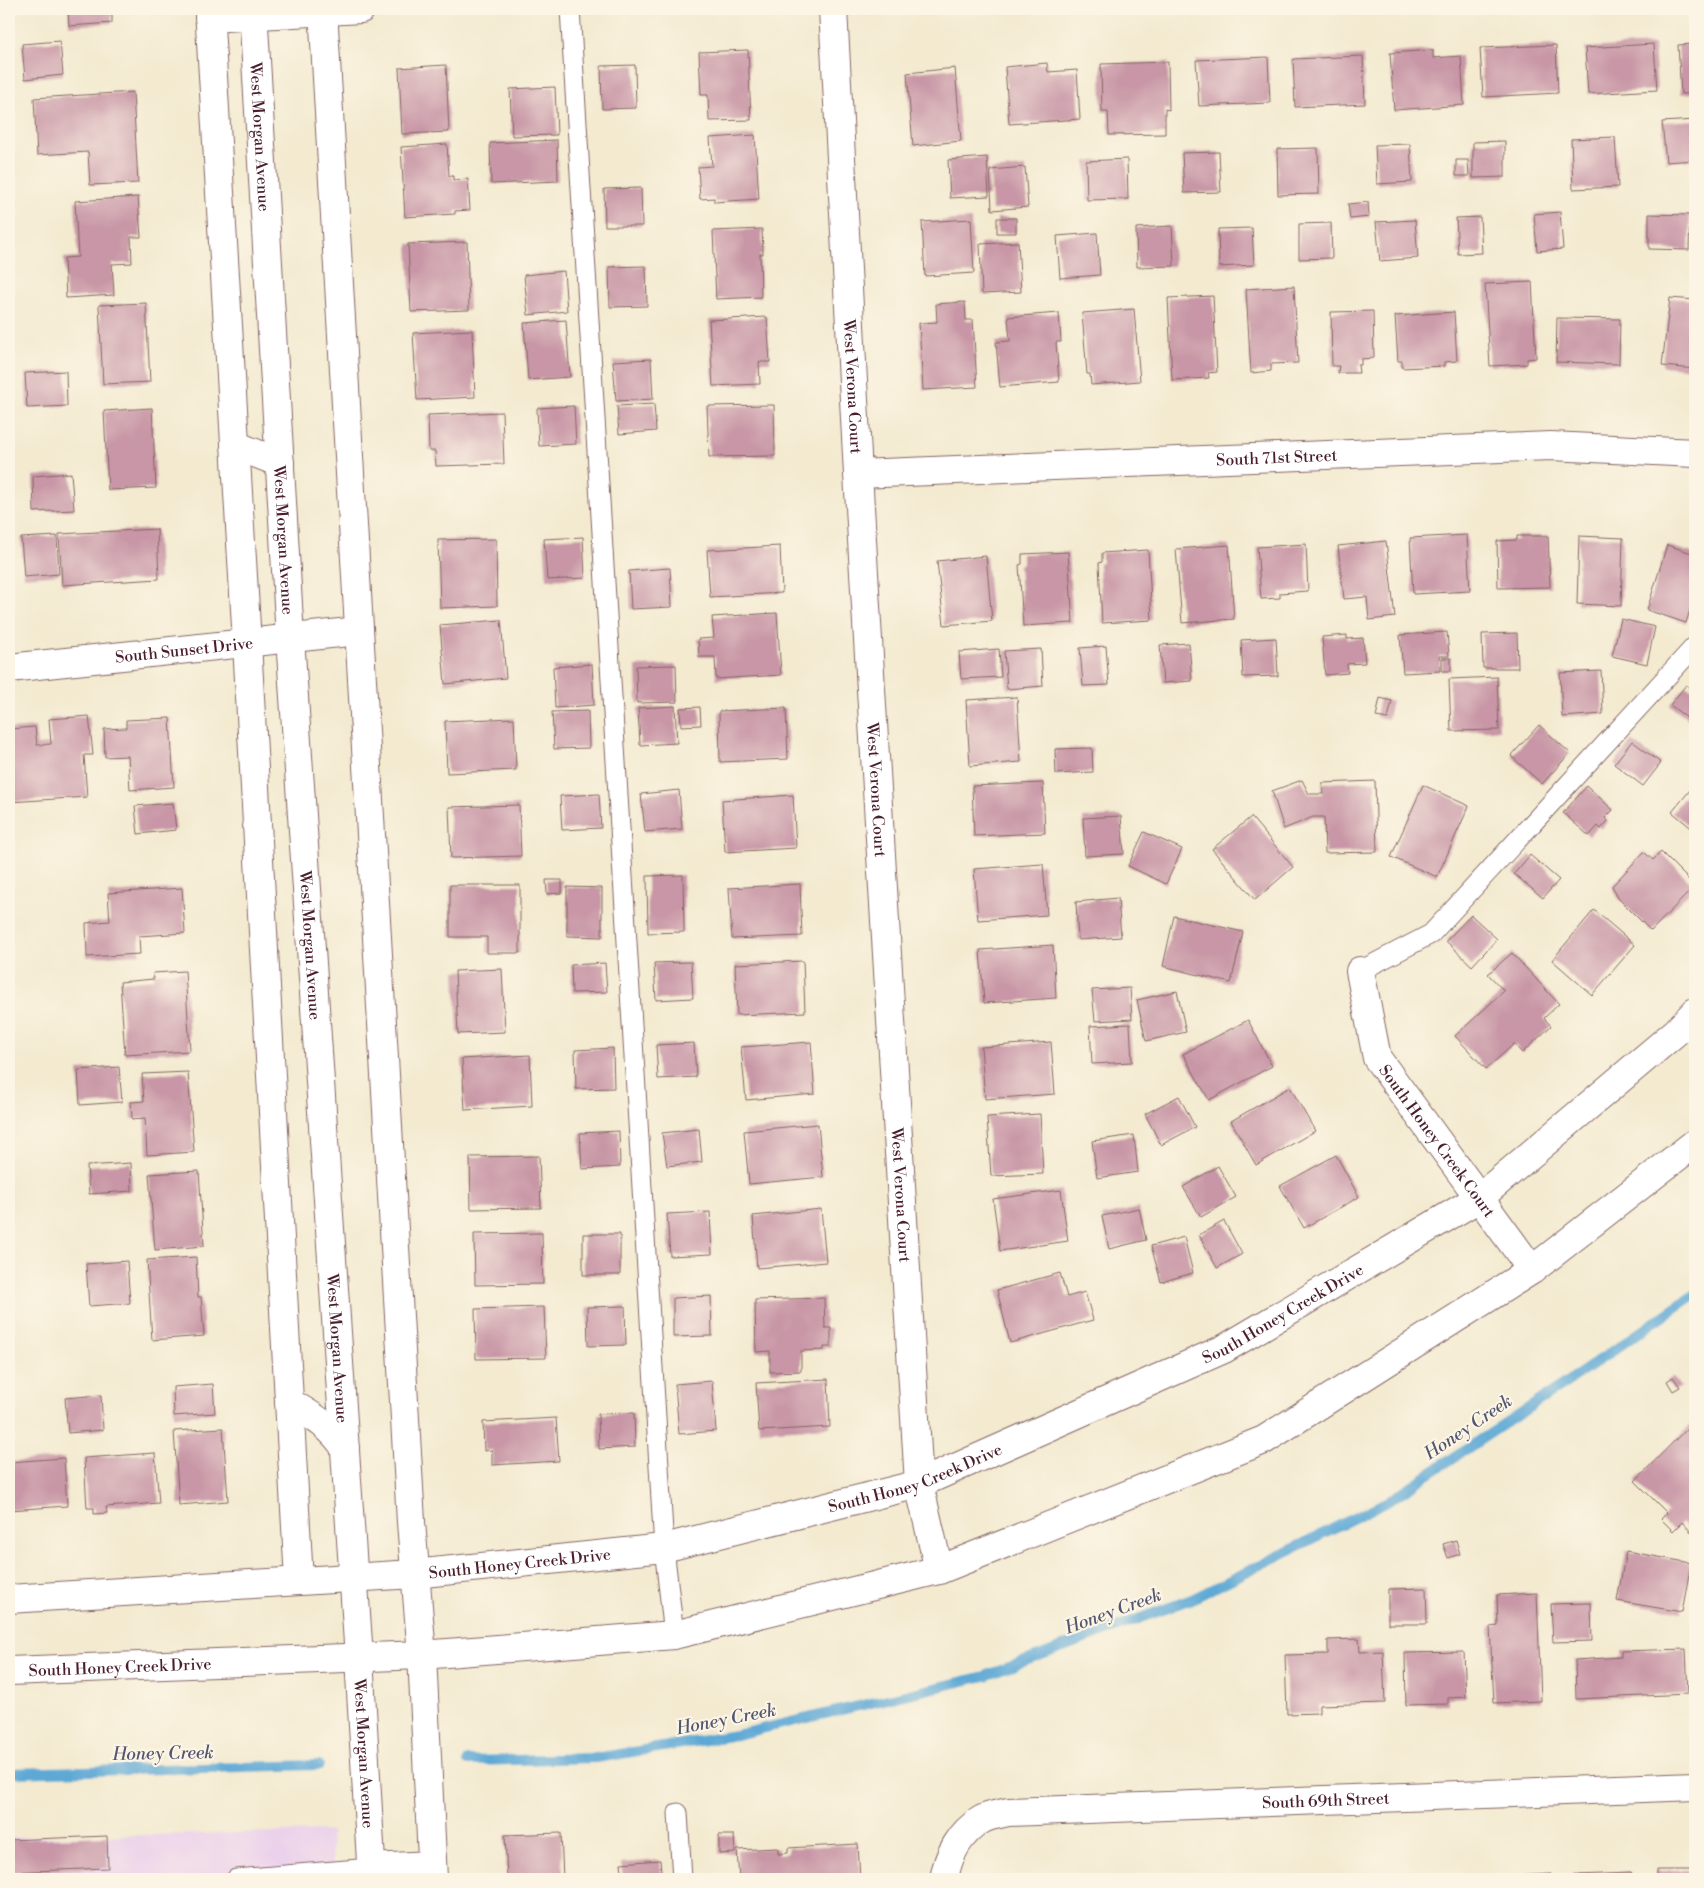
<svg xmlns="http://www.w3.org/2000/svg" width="1704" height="1888" font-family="'Libre Bodoni',serif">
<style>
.built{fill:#ebd1eb}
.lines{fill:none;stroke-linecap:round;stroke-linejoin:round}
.stream{stroke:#5da8d5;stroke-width:10}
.building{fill:#c896a6}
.lane-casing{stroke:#856665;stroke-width:21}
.street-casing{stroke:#856665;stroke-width:30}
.secondary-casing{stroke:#856665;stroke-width:30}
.lane{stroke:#fff;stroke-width:19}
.street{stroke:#fff;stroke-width:28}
.secondary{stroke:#fff;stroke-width:28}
.labels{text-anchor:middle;stroke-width:4.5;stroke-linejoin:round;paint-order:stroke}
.street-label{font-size:16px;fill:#4a1f2b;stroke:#fcf5e5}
.water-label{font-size:18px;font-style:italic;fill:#52566f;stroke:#fcf5e5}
</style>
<rect width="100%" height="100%" fill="#fcf5e5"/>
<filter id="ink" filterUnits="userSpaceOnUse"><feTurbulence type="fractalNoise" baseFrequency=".02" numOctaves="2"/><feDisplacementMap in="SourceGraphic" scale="10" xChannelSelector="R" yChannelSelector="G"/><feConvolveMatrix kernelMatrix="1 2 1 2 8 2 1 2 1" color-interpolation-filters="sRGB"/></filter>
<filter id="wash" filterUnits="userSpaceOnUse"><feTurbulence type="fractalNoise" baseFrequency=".0096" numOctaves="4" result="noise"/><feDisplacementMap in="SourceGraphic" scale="20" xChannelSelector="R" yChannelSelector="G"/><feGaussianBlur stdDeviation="1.12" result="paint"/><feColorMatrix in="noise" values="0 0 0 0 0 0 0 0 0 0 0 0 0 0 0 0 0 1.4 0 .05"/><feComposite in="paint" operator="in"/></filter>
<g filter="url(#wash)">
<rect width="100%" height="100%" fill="#f3ead0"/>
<path class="built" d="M331,1831l3,48h-325v-41z"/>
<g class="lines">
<path class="stream" d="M468,1761l128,-3 140,-23 249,-59 207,-77 198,-99 185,-123 120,-83
M9,1773l310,-8"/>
</g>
<g id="blocks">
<path class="building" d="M68,9h44v14l-43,3z
M60,41l3,34 -38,4 -3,-35z
M1654,44l3,46 -69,4 -3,-46z
M1695,44v49l-14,1 -3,-49z
M1556,45l2,48 -75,4 -3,-49z
M748,50l3,70 -42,1 -1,-26h-7l-2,-43z
M1433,50v8l28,-2 3,49 -70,5 -4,-57z
M1363,56l2,48 -70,3 -2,-48z
M1268,57l2,46 -71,3 -3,-46z
M1168,62l1,48 -4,-1v25l-56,1 -1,-23h-6l-1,-48z
M1047,63l1,9 29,-2 3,49 -71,5 -4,-57z
M446,65l3,67 -47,2 -3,-66z
M635,65l1,43 -34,1 -1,-43z
M955,68l6,73 -48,5 -6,-73z
M555,87l2,48 -45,1 -2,-47z
M133,92l5,91 -48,2 -2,-33 -51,3 -3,-57z
M1695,120v40l-29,2 -4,-40z
M755,135l4,64 -45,3v-4l-14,1 -2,-32 14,-1 -2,-28z
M1615,137l3,50 -45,2 -2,-50z
M557,140l1,41 -67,3 -1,-41z
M1505,141v36l-32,1v-36z
M447,144l2,32h4v4l15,-1 2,31 -15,1v3l-50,3 -4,-70z
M1410,144l2,38 -35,2 -2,-39z
M1318,148l1,46 -41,1 -1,-46z
M1219,152l2,40 -37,1 -2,-40z
M987,157l2,39 -39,2 -2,-38z
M1127,159l1,40 -41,1 -1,-39z
M1456,160h12l1,16h-13z
M1025,167l3,40 -36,3 -2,-40z
M641,188l1,38h-37l-1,-37z
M138,197l3,40h-10l1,26 -20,1 2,31 -48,3 -2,-40 14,-1 -3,-56z
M1368,202l1,15 -19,2 -2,-15z
M1560,212l3,37 -26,2 -3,-37z
M1649,214l41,1 -1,35 -40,-1z
M1480,217l2,36 -24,1 -2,-36z
M997,218h19v15h-19z
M971,219l3,54 -49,3 -3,-54z
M1415,220l3,38 -38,3 -4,-39z
M1331,223l1,35 -33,1v-35z
M1172,226l2,40 -37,1 -1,-39z
M1252,228l2,37 -35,2 -1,-38z
M762,229l1,25h-3l1,43 -45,2 -3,-68z
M1097,233l3,42 -40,3 -3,-42z
M467,242l2,68 -58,2 -3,-68z
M1018,242l3,50 -39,2 -2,-50z
M646,266l1,40 -37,1 -1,-40z
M564,271l3,40 -39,4 -4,-40z
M1532,282l4,76 -9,1v5l-37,2 -5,-82z
M1294,286l4,77 -27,1v7l-20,2 -5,-84z
M1213,296l4,76 -9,1 1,5 -37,2 -4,-82z
M1670,298l25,2v69l-33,-3z
M965,302l1,18h7l4,67 -54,3 -4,-67 18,-1 -1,-18z
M146,303l4,79 -47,2 -4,-79z
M1134,309l6,72 -49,4 -1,-11h-3l-5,-61z
M1373,311l1,47 -13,1v6h-3l1,8h-21l1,-7h-7l-1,-54z
M1454,312l3,49 -13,1v4l-42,2v-7h-4l-3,-45z
M1059,313l2,29h-5l3,40 -59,5 -4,-45 14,-1 -2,-24z
M767,317l3,45h-11l1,22 -47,2 -4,-66z
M1557,318l63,1 -1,45 -63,-2z
M566,320l4,57 -42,3 -4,-57z
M472,330l3,67 -58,3 -4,-67z
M651,359l2,40 -37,2 -3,-40z
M66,371l1,35 -40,2 -2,-35z
M654,404l2,27 -37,3 -2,-28z
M774,405l1,51 -66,1 -2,-51z
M574,406l2,38 -37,2 -2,-38z
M152,408l4,80 -48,2 -4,-79z
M502,412l2,52 -68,2 -1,-15h-6l-1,-36z
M71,473l3,37 -40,2 -1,-36z
M157,529l2,50 -97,6 -3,-51z
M1467,535l3,56 -57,3 -3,-56z
M57,536l2,38 -35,3 -3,-39z
M1517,536h31l2,51 -52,1 -1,-47 20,-1z
M1579,536l44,2 -2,68 -44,-2z
M583,537l2,41 -38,2 -3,-41z
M496,539l1,67 -57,2 -2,-68z
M1386,541l9,76 -26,3 -2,-23 -23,2 -6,-53z
M1306,544l2,47 -28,2v5l-19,1 -4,-52z
M1229,545l5,74 -52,4 -6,-74z
M1667,545l28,9v40l-9,29 -39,-13z
M780,546l2,47 -72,4 -3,-47z
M1148,550l4,70 -50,3 -3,-60 3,-1v-9z
M1068,552l5,71 -50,3 -4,-61 3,-1v-10z
M986,556l6,65 -48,4 -7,-64z
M670,568l2,39 -41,2 -2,-38z
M777,613l4,62 -65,4 -1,-22h-16l-1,-18 16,-1 -2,-21z
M1621,619l34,8 -8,37 -35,-8z
M501,620l5,58 -61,6 -5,-59z
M1447,632l2,24h-10l1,15 -37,2 -3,-38z
M1517,633l1,35h-35l-1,-34z
M1347,635v4l16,-1 2,25 -18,1 1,9 -23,2 -3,-38z
M1276,638l2,38 -35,1 -2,-37z
M1189,643l3,38 -29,2 -3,-38z
M1106,646l3,39 -26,1 -3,-38z
M999,649l2,28 -40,2 -2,-27z
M1041,649l2,37 -36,3 -3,-38z
M1442,658h9v13h-9z
M592,664l2,41 -39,3 -2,-41z
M676,665l1,37 -40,1 -1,-37z
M1601,671l2,43 -41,3 -2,-44z
M1497,677l2,53 -48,1 -2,-52z
M1686,685l9,7v32l-25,-19z
M1017,697l4,65 -51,4 -4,-66z
M1380,698l12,3 -4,18 -12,-2z
M675,706l2,37 -37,2 -2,-37z
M700,707l1,18 -20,1 -1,-18z
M786,708l2,51 -68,3 -1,-51z
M588,711l1,37 -35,1 -2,-37z
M89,716l4,39h-9l3,42 -78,5v-73l26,-2 2,18 14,-1 -2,-25z
M170,718l4,69 -44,3 -2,-34 -23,1 -1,-28 22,-1v-8z
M514,718l2,52 -69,3 -2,-52z
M1539,725l31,28 -28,31 -31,-28z
M1632,741l29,22 -18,23 -29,-22z
M1092,748l1,24 -37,2 -1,-25z
M1302,780l7,14h14l-1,-11 53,-2 2,71 -52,1 -1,-36h-11l-29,12 -12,-38z
M1043,783l2,50 -71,3 -2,-50z
M1695,784v47l-23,-19z
M1423,785l46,21 -32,71 -46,-20z
M1587,786l26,24 -8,8 3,3 -7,8 -3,-3 -9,10 -26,-23z
M679,790l3,39 -37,3 -4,-38z
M599,794l2,34 -39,2 -2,-34z
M793,795l3,53 -71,4 -3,-52z
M173,803l3,27 -38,4 -3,-28z
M519,805l2,51 -70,2 -2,-51z
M1121,816l3,38 -39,2 -2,-38z
M1251,817l42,50 -38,33 -43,-51z
M1144,832l38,17 -16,35 -38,-18z
M1644,852l9,8 8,-8 34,34 -44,45 -33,-33 -6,-12z
M1530,855l29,25 -16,18 -29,-24z
M1043,864l4,51 -69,5 -4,-51z
M683,875l1,57 -36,1 -1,-57z
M546,880h16v13l-15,1z
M800,884l2,52 -70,3 -3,-51z
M450,885h70v68h-33v-16h-37z
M567,887l35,1v49l-35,-1z
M182,888l3,45 -46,3 1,18 -53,3 -1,-34 24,-2 -2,-28z
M1118,898l3,39 -43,3 -2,-38z
M1594,910l41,35 -43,50 -40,-35z
M1471,915l26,24 -25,27 -26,-25z
M1174,916l69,16 -12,51 -68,-17z
M1053,945l3,53 -72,5 -4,-53z
M1512,953l47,51 -15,14 7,8 -29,27 -8,-9 -28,25 -31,-33 49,-45 -16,-17z
M803,961l2,51 -68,3 -2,-51z
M691,962l2,36 -37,2 -2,-37z
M605,963l2,29 -35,1 -1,-28z
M502,969l3,63 -47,2 -3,-63z
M185,971l5,80 -65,4 -5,-73 34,-3 -1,-6z
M1130,988l2,31 -37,2 -3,-31z
M1177,991l9,41 -40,9 -9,-41z
M1248,1020l24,46 -63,34 -26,-46z
M1130,1024l2,38 -40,2 -2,-38z
M811,1042l4,52 -69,6 -5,-53z
M1051,1042l4,52 -70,5 -4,-52z
M694,1043l2,34 -38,2 -2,-34z
M613,1048l1,40 -38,1 -1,-39z
M530,1055l2,51 -67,4 -3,-51z
M119,1067l3,35 -42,3 -2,-35z
M188,1072l6,80 -47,3 -2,-37 -13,1 -1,-17 13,-1 -2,-27z
M1290,1087l25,44 -59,34 -25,-44z
M1179,1096l16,31 -34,18 -16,-31z
M1040,1114l3,60 -52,2 -4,-59z
M818,1124l5,53 -74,7 -5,-53z
M699,1129l3,33 -35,4 -5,-33z
M619,1131l1,36 -38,2 -2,-36z
M1134,1135l4,37 -41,6 -5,-37z
M1336,1155l23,42 -55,31 -24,-42z
M539,1156l2,52 -70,1 -1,-52z
M131,1163l1,28 -43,3 -2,-28z
M1218,1166l18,31 -35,20 -18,-30z
M199,1171l5,75 -49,4 -6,-76z
M1061,1190l7,51 -68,10 -7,-52z
M1139,1208l7,32 -37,9 -7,-33z
M821,1209l5,53 -69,6 -4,-52z
M710,1212l2,42 -42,2 -3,-42z
M1224,1221l18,33 -25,14 -18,-33z
M542,1233l1,51 -68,1 -1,-51z
M583,1234h37v41h-37z
M1184,1237l9,36 -32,9 -10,-36z
M196,1257l2,40h3l3,39 -52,4 -5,-80z
M127,1261l3,42 -41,3 -3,-42z
M1060,1273l7,24 18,-5 8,28 -83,23 -13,-53z
M711,1296l1,40 -39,1v-39z
M824,1298l1,30h6v19h-7v3l-23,1v20l-31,1v-21l-14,1 -1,-52z
M625,1306l1,39 -38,1 -1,-39z
M544,1307l2,51 -70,1 -1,-50z
M1673,1377l7,10 -7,4 -6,-10z
M828,1379l2,48 -71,4 -3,-48z
M712,1381l4,50 -37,3 -4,-50z
M213,1384l2,29 -41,3 -1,-29z
M101,1395l2,35 -35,3 -3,-35z
M634,1413l1,34 -36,2 -1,-35z
M556,1418l3,43 -67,4v-15l-8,1 -1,-29z
M1695,1420v116l-13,-14 -9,9 -12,-12 6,-6 -32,-32z
M223,1428l5,73 -49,4 -5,-74z
M155,1453l4,50 -53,4 1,6 -13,1v-6h-7l-3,-50z
M64,1458l3,48 -58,4v-48z
M1456,1540l4,14 -12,4 -5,-14z
M1626,1551l65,12 -9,49 -65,-11z
M1426,1588l1,36h-39v-35z
M1537,1593l4,108 -47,2 -4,-76 8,-1 -1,-31z
M1591,1603l1,38 -39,1 -2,-38z
M1359,1639l1,13 23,-1 2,52 -66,2v8l-32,1 -2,-59 43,-1v-14z
M1686,1649l2,45 -112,5 -1,-39 46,-3v-6z
M1464,1652l2,45 -18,1v6l-42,1 -1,-52z
M561,1833l2,46h-56l-2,-44z
M719,1835h15l1,18 -16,1z
M107,1836l1,32 -99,4v-32z
M858,1844l2,35h-71v-2h-10v2h-40l-2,-29 41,-2v6l10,-1v-5z
M660,1860l2,19h-39l-2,-16z
M1656,1870h39v9h-39z
M1631,1873l1,6h-57v-4z
M1551,1874v5h-57v-2z"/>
</g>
</g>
<g filter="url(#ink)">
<use href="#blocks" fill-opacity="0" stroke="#856665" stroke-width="1"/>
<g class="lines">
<g class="lane-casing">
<path id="lane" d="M570,9l94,1539 10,87
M1360,971l71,-37 264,-288
M678,1813l4,66
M236,1879l135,-11"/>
</g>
<g class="street-casing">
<g id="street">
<path d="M209,9l38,634 52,938"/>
<path id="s1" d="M833,9l25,465 61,1010 20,86"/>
<path d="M209,18l152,-9"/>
<path id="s2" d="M858,474l693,-28 144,7"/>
<path id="s3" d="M9,668l350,-37"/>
<path id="s4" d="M1360,971l17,87 155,212"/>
<path id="s5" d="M9,1599l405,-25 250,-26 255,-64 305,-135 255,-151 197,-166 19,-20"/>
<path id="s6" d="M9,1671l413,-16 252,-20 265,-65 325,-130 268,-170 163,-127"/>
<path id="s7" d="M944,1879c4,-24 16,-46 37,-59 8,-5 19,-6 27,-8l687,-26"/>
</g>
</g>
<g class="secondary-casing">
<g id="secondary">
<path id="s8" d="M253,9l37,629 69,1020 13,221"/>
<path d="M323,9l88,1513 11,133 11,224"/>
<path d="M235,445l45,18"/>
<path d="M289,1402c23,14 41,23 56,46"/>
<path d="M371,1868l61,-3"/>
</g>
</g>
<use href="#lane" class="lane"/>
<use href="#street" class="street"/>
<use href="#secondary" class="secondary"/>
</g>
</g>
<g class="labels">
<g class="street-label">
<text dy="6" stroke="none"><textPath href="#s8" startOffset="128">West Morgan Avenue</textPath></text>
<text dy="6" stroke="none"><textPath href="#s1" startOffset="378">West Verona Court</textPath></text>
<text dy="6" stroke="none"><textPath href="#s2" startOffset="419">South 71st Street</textPath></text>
<text dy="6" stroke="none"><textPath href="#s8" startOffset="532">West Morgan Avenue</textPath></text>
<text dy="6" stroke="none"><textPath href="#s3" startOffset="176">South Sunset Drive</textPath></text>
<text dy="6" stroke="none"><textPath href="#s1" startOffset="782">West Verona Court</textPath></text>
<text dy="6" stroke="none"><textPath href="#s8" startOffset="938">West Morgan Avenue</textPath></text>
<text dy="6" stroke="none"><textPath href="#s4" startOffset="191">South Honey Creek Court</textPath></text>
<text dy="6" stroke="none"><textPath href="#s1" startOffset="1188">West Verona Court</textPath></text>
<text dy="6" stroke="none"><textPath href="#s5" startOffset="1322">South Honey Creek Drive</textPath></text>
<text dy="6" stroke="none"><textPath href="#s8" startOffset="1342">West Morgan Avenue</textPath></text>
<text dy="6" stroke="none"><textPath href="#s5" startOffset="918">South Honey Creek Drive</textPath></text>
<text dy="6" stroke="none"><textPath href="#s5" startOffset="512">South Honey Creek Drive</textPath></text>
<text dy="6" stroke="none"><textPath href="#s6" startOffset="111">South Honey Creek Drive</textPath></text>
<text dy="6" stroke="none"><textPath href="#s8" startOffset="1748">West Morgan Avenue</textPath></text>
<text dy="6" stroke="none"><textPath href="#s7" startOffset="418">South 69th Street</textPath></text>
</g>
<g class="water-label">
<text transform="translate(1468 1427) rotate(-34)" y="6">Honey Creek</text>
<text transform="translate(1113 1611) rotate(-20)" y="6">Honey Creek</text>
<text transform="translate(726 1719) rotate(-11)" y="6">Honey Creek</text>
<text transform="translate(163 1753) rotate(-1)" y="6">Honey Creek</text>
</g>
</g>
<rect width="1704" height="1888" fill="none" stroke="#fcf5e5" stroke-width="30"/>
</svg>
